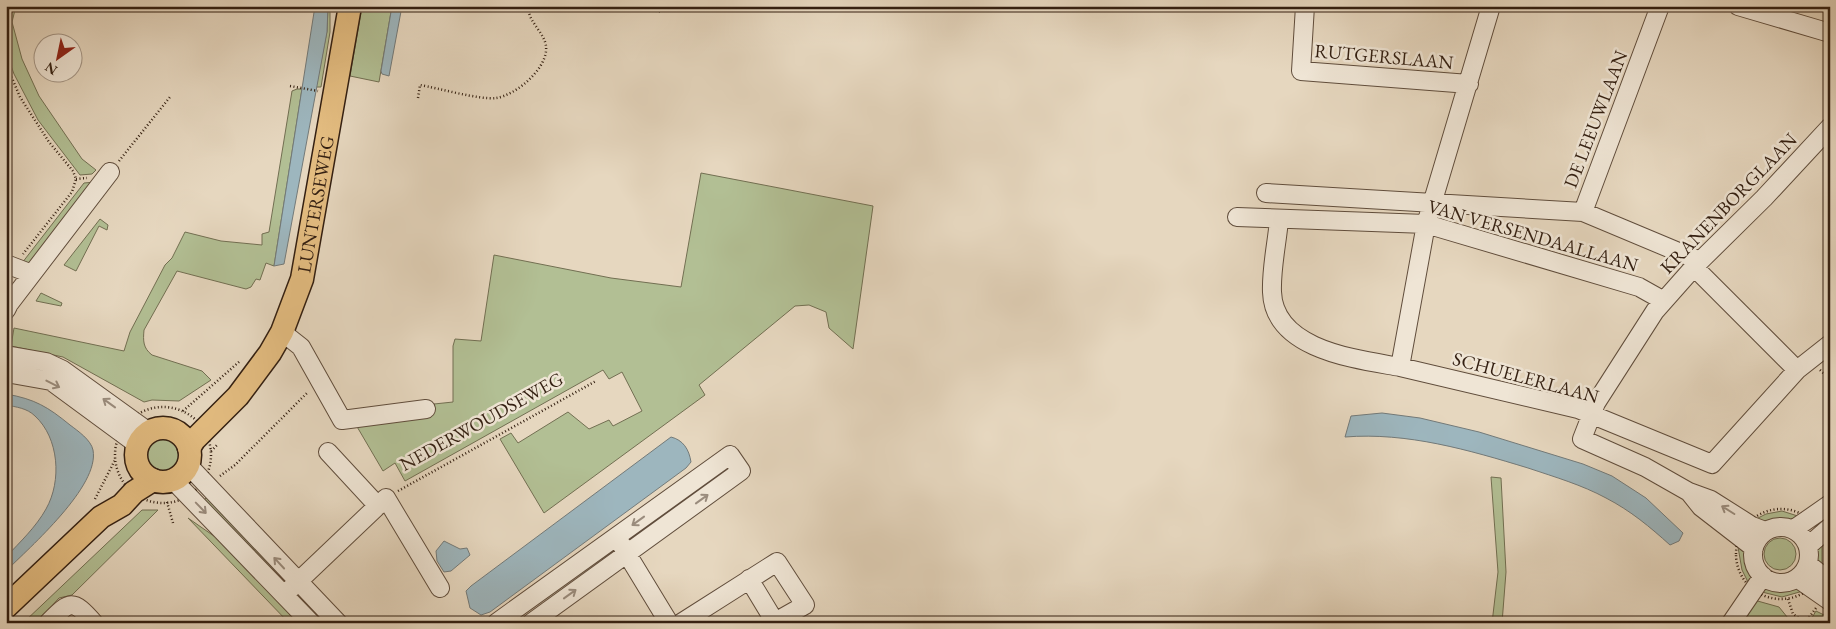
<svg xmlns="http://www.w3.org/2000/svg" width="1836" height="629" font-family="'EB Garamond',serif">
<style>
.green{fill:#b2bf94;stroke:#726f52}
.water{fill:#9db6be;stroke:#737a79}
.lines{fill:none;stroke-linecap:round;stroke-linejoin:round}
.minor-casing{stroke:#604d3c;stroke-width:20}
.major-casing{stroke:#331f11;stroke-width:25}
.path{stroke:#331f11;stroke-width:2.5;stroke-dasharray:1 2.5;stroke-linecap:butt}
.minor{stroke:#efe5d5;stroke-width:18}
.major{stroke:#e3bc80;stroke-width:22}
.oneway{stroke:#9a8c7d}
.labels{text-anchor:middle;stroke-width:5;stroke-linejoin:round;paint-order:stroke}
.street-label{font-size:19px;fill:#331f11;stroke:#efe5d5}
</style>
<rect width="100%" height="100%" fill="#e6d7bf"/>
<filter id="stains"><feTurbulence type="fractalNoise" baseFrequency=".004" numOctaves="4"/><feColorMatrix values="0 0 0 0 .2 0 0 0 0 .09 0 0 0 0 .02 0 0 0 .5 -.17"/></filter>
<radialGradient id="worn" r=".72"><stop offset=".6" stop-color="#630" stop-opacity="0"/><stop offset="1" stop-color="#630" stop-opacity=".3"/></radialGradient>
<path class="green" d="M6,6h10l-4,16 10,37 17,37 43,63 14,11 -4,4 -12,1 -42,-55 -24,-46 -8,-22z
M328,6h2v26l-9,55h-5l11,-56z
M362,6h30l-13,76 -29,-6z
M297,89h5l-28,177 -8,-3 -6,17 -4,-1 -5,8 -5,2 -69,-18 -33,59c-1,11 -1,18 8,25l50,16 9,9 -32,21 -27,-1 -8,2 -81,-45 -52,-11 3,-18 110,23 6,-19 35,-67 7,-7 13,-26 36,9 41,4v-11l7,-2 23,-141z
M701,173l172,33 -20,143 -24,-21 -3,-16 -17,-7 -14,1 -96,79 6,10 -161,118 -44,-74 11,-6 7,10 50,-31 21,17 20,-9 4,6 29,-15 -20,-39 -13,7 -6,-9 -198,111 -10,-18 -12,8 -34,-58 104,-11v-56l2,-7 26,2 13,-86 117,23 70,9z
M96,182l-63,82 -11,-1 62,-80z
M100,219l8,6 -1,5 -8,-4 -23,45 -12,-6z
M41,293l21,10 -1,3 -25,-5z
M145 454a18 18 0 1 1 36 0a18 18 0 1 1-36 0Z
M1491,477l10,1 5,94 -4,51h-10l6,-51z
M209,495l76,79 -7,7 -75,-80z
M142,510h16l-86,85 -13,3 -23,25h-13z
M1782,511l22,7c-12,4 -36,7 -48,1l10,-5z
M188,518l46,32 69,73h-14z
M1764 554a16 16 0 1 1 32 0a16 16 0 1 1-32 0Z
M1822,543v25l-6,-7 -1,-7z
M1738,547l9,5 4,28 -3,2 -6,-12z
M1773,587h25l5,4 -21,6 -20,-5 4,-4z
M1754,600l25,7 13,16h-53z
M1816,611l14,7v5h-19l-1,-2z"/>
<path class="water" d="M315,6h13l-1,26 -43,232 -10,2z
M392,6h10l-13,70 -7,-2 -1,-3z
M6,394c29,5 42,13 64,31 8,6 21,15 23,25 7,36 -63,97 -87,121v-14c14,-15 30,-30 40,-48 16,-28 13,-71 -11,-93 -8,-8 -19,-9 -29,-11z
M1382,413l38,5 59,14 104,32 29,12 34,22 37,35 -4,8 -9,4c-20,-18 -39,-34 -64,-47 -24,-13 -51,-21 -78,-30 -59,-18 -121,-36 -183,-31l6,-21z
M671,437c12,3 18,12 20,25l-5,6 -196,144 -9,3 -11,-7 -4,-17 5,-5z
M444,541l16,8 7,-1 3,7 -19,16 -7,1 -7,-11 -1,-10z"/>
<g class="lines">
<g class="minor-casing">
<path id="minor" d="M1305,6l-4,65 168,13
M1491,6l-65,218 -26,143 178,42 134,55 85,-94 33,-26
M1660,6l-77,206 117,49
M1738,6l92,27
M1266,193l317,19
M1237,217l189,7 213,63 25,14
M1279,220c-2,23 -8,49 -7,72 2,58 84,67 128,75
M6,264l26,10
M1694,267l103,103
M6,310l3,-6 101,-132
M282,332l19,15 41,73 84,-11
M6,355l40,7 17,8 86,62
M6,373l45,8 87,64
M328,452l50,54
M188,465l150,158
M173,480l138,143
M1689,492l12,15 53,41
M1753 555a28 28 0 1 1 56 0a28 28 0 1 1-56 0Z
M1794,529l36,-25
M1765,531l-13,-5 -41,-26 -22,-8 -44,-25 -63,-28 14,-36 59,-92 39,-44 70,-69 66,-71
M621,544l48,79
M1808,546l22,-19
M1808,564l22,18
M1797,578l33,23
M284,595l102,-97 54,90
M48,623c22,-22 24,-25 46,0
M496,623l234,-168 11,16 -210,152
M681,623l96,-61 28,43 -30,17 -26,-43
M1731,623l32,-47"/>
</g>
<g class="major-casing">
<g id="major">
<circle cx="163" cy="455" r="27"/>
<path id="s1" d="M189,448l5,-8 44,-44 32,-43 12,-21 20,-53 48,-273"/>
<path d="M6,607l95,-90 21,-12 12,-13 19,-12"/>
</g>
</g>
<path class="path" d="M628,6l34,6 1,-6
M6,64l14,33 29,45 24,29 3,8 -4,13 -49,62
M290,86l28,5
M418,98l2,-13c18,3 59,15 76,13 20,-3 48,-27 50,-47 2,-17 -18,-27 -18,-45
M119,161l51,-64
M76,179l11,-1
M1820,370l10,9
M115 455a48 48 0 1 1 96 0a48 48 0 1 1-96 0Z
M183,411l57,-50
M211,451l6,-6
M220,476l15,-11 73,-73
M398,491l198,-110
M95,499l20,-39
M167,502l6,21
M1736 554a45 45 0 1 1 90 0a45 45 0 1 1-90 0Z
M1788,599l5,15 13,9
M1805,623l11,-15"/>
<use href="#minor" class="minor"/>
<use href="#major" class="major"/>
</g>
<defs><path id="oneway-shaft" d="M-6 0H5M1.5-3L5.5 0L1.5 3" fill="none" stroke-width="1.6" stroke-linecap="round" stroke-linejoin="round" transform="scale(1.25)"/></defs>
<g class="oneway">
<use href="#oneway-shaft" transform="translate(53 384) rotate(27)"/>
<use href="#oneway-shaft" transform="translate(109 403) rotate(-144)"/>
<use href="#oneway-shaft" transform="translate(702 499) rotate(-36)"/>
<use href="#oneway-shaft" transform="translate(201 508) rotate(46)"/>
<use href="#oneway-shaft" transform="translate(1728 510) rotate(-148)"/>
<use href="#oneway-shaft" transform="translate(638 521) rotate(144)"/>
<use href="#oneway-shaft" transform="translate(279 563) rotate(-133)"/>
<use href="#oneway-shaft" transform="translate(570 594) rotate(-36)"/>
</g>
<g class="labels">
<g class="street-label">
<text transform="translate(1384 56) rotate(5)" y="7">RUTGERSLAAN</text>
<text transform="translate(1595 119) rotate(-69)" y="7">DE LEEUWLAAN</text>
<text transform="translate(1728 203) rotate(-46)" y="7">KRANENBORGLAAN</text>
<text dy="7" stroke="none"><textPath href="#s1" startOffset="282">LUNTERSEWEG</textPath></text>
<text transform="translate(1533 235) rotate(16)" y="7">VAN VERSENDAALLAAN</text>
<text transform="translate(1526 377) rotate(15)" y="7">SCHUELERLAAN</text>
<text transform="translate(481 421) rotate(-29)" y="7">NEDERWOUDSEWEG</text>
</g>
</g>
<rect width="1836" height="629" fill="none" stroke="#e6d7bf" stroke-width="25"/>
<rect x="8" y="8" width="1821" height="614" fill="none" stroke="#331f11" stroke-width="2.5"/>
<rect x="12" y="12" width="1811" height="604" fill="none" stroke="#331f11"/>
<g transform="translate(58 58) rotate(213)"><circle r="24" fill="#efe5d5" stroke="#a49687"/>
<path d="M0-4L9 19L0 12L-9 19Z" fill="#8f2418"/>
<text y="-8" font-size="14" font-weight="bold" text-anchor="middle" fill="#331f11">N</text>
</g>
<rect width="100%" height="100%" filter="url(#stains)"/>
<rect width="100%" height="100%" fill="url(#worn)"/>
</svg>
